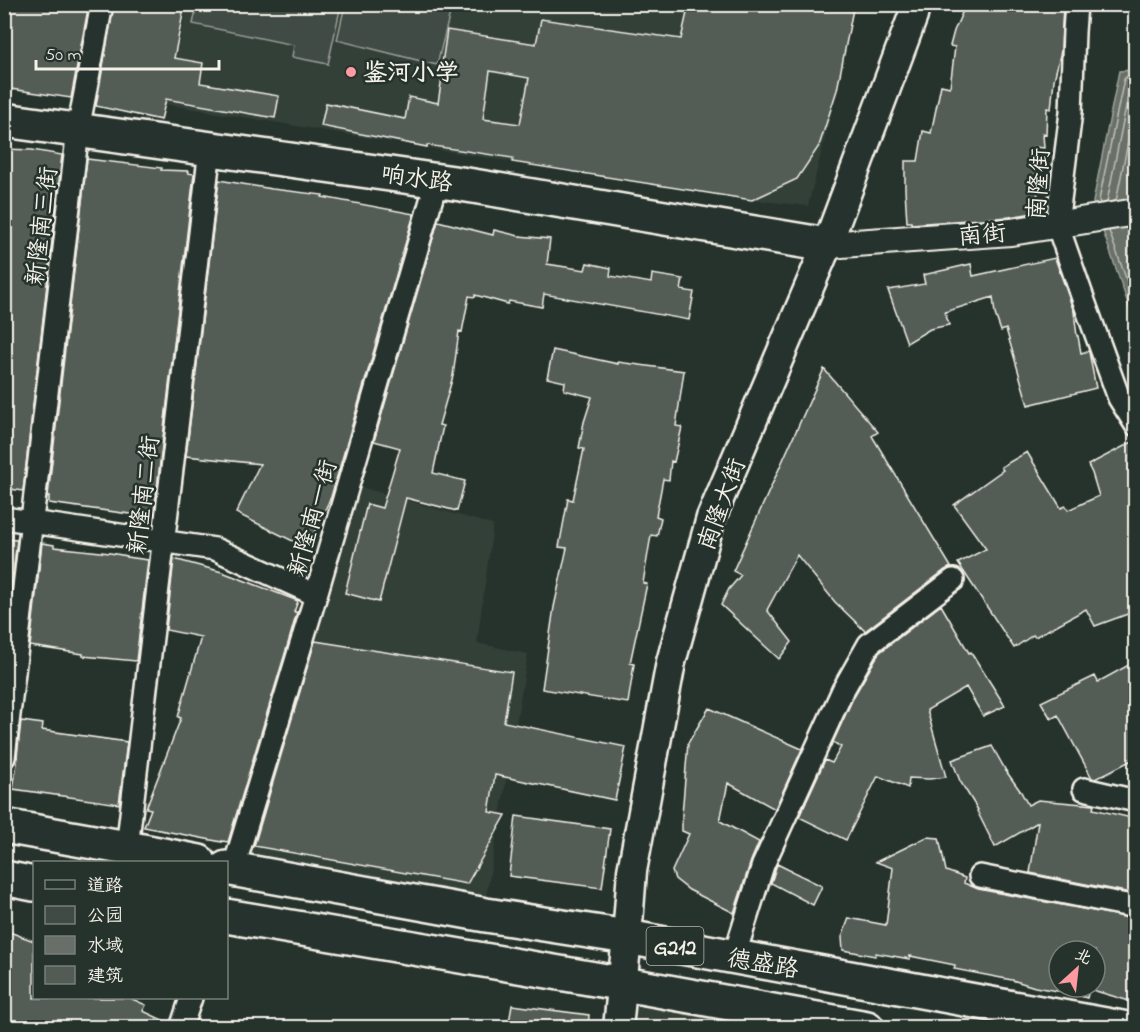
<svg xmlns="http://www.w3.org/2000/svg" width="1140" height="1032" font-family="'Indie Flower','LXGW WenKai TC',sans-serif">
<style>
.built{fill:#333f39}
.green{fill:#414b45;stroke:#9a9e96;stroke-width:1.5}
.water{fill:#676f68;stroke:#9fa39b;stroke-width:1.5}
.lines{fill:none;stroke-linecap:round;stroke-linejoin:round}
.shore{stroke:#bcbdb5;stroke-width:1.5}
.building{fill:#525c55;stroke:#f4f1e8;stroke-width:1.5;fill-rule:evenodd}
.minor-casing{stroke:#f4f1e8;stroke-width:26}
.tertiary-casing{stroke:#f4f1e8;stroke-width:30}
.secondary-casing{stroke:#f4f1e8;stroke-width:33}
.primary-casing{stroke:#f4f1e8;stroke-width:38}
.trunk-casing{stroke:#f4f1e8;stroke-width:38}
.minor{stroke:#26332d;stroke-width:21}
.tertiary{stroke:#26332d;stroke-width:26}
.secondary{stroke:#26332d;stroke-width:28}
.primary{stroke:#26332d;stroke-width:33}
.trunk{stroke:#26332d;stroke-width:33}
.poi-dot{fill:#ff9aa2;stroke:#26332d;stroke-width:2}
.labels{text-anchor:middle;stroke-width:5;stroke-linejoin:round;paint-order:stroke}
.shield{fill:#26332d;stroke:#b6b8b0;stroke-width:1.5}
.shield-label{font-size:22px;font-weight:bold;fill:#f4f1e8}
.poi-label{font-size:24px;font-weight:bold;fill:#f4f1e8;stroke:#26332d;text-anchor:start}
.street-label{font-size:24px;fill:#f4f1e8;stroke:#26332d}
</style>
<rect width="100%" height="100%" fill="#26332d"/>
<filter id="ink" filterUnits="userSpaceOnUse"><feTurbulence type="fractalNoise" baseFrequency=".0167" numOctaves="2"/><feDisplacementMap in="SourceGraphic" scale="12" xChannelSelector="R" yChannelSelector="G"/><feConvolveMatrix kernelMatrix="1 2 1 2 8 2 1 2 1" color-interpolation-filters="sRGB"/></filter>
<g filter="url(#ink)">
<path class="built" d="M187,5h667l-17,85 -29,116 -56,-6 -240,-38 -347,-58z
M361,487l132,38 -16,118 51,11 -43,249 -238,-43z
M636,996l163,32h-166z"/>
<path class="green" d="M197,5h144l-13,59 -36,-7 2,-12 -101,-21z
M345,5h107l-15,60 -100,-25z"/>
<path class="water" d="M1134,5h1v35l-8,-12z
M1135,64v260l-42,-122 26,-131 15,-1z"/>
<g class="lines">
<path class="shore" d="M1116,201l20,-98
M1107,202l23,-116 2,-2 4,-1
M1100,203l-1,-3 25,-121 2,-2 10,-2
M1109,231l27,75"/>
</g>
<path class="building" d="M4,4h85l-18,94 -67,-10z
M114,4h71l-11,54 29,5 -3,20 79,13 -4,22 -109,-19 -5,21 -65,-14z
M689,4h165l-17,86 -18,56 -22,33 -45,21 -240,-38 1,-4 -86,-13v2l-106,-21 5,-23 79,16 4,-22 29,6 6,-39h-2l5,-34 89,14 5,-25 140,20zM490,71l39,7 -9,46 -37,-5z
M966,4h97l-2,47 -7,29 -3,29 -4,-1 -1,27 -3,-1 1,14 -10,-1 5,65 -30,5 -98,7v-2h-4l-2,-33v-28h13l5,-30 8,2 10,-48 9,2 5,-40 -5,-1 4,-15z
M4,149l28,1 30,5 -39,336 -19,-3z
M87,159l75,9 -1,2 28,1 -1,2 6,1 -41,348 -17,-2 1,-5 -88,-12v-7h-1z
M219,180l53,9 51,6 -1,2 92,17 -83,283 -24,51 -71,-35 24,-49 -74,-8z
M438,221l55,14 1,-5 25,6 31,3 -3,25 38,6 2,-7 24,5 -1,8 41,7 1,-9 31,5 -2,11 13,2 -5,28 -145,-26 -2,13 -33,-6 -1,3 -33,-9v2l-6,-1 -7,36 -3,-1 -6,45 -14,49 4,1 -10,47 32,8 -8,30 -51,-13 -27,104 -34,-9 22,-89 15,4 18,-60 -26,-7z
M1055,258l19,54 3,24h1l3,17 7,-2 1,1 7,36 -68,17 -22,-76 -5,2 -6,-17 -2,-17 -48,15 4,13 -19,4 -23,14 -19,-53 37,-6 -2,-9 48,-11 2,12z
M553,350l65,14v-2l66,9 -8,55 6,1 -8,35 -3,-1 -2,19 -6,-1 -7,37 5,2 -4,18 -6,-1 -8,48 4,1 -17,79 4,1 -6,39 -86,-14 12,-82 13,-59 -8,-1 9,-48 5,1 11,-51 -5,-1 5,-26 8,-25 -28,-7 1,-8 -18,-4z
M824,369l54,63 -6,4 79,131 -6,3 -80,61 -30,-29 -38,-47 -30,55 25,32 -13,17 -58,-54 8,-16 12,-14 -8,-4z
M1136,440v171l-41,15 -9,-17 -51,28 -2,-2 -19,13 -56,-85 28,-14 -32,-44 49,-35 -2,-3 26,-15 34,56 5,-2 2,4 31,-14 -7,-23 -4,-8z
M4,539l13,1 -12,102h-1z
M42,543l12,2v2l56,6 17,3v1l21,3 -12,101 -53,-5v-2l-53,-8z
M174,559l48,13 76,29 -4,11h3l-7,25 -62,205 -6,-1v1l-78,-15 7,-18 -5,-1 35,-90 -3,-1 23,-80 -35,-7z
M941,605l28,48 2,-1 34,54 -22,10 -17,-29 -39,23 19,67 -17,2 -20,-1 -1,10 -30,-12 -32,64 -47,-23 26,-57 7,3 9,-16 -8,-5 21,-46 25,-43z
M315,641l197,31 -8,50 122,25 -11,53 -120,-25 -6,37 17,3 -39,69 -213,-38z
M1136,661v97l-41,21 -3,-1 -34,-63 -7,4 -10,-17 54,-26 3,6z
M709,708l93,41 -27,60 -47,-26 -8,38 39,21 -8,19 -17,52 -45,-23 -14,-11 -3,-8 17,-37 -7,-3v-16l6,-72z
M21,721l22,3 -1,6 85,12 -8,62 -106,-15 5,-32h-1z
M992,746l14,25 15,21 7,13 10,-5 56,5 -1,4 43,10v75l-106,-21 8,-51 -43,25 -18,-36 1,-1 -18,-29 -8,-21z
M516,816l94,13 -8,59 -93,-12z
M927,837l12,1 7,33 19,7 -1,5 14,6 158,30v84l-47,-14 -2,9 -29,-9v2l-23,-4 -23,-7 -58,-11 1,-4 -45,-9v3l-34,-6 -1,3 -32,-6 -1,-13 7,-19 37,7 7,-57 -17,-6zM1059,951h36v36h-36z
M777,864l45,22 -9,19 -42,-22z
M4,930l30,11v57h96l16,7 -3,6 26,12v5h-165z
M512,1005l77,10 -1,13h-80z"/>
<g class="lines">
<g class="minor-casing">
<path id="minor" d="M1076,4l-2,28 -3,80 -14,112 28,80 34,94 17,27
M4,518l211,31 101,46
M4,757l74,-627 24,-126
M1084,789l52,12
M127,848l83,-699
M233,870l83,-275 121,-415
M980,876l156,31
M734,957l29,-92 80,-175 26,-46 84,-64
M181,1028l10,-30"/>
</g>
<g class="tertiary-casing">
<path id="tertiary" d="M827,245l184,-13 125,-20"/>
</g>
<g class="secondary-casing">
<path id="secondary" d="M618,1028l9,-91 5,-66 39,-209 40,-144 116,-273 86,-229 2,-12"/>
</g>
<g class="primary-casing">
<path id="primary" d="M4,120l457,64 366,61"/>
</g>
<g class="trunk-casing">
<path id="trunk" d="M4,826l123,22 72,14
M226,868l260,47 141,22 495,91
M4,878l30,6
M226,916l398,68 243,44"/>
</g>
<use href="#minor" class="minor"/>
<use href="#tertiary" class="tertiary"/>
<use href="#secondary" class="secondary"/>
<use href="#primary" class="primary"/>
<use href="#trunk" class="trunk"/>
</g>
</g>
<circle class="poi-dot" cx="351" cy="72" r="6"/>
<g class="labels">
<rect class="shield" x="646.5" y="927" width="57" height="38" rx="4.5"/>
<g class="shield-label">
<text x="675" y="954">G212</text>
</g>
<g class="poi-label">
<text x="363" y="80">鉴河小学</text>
</g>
<g class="street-label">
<text transform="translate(417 178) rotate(8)" y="8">响水路</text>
<text transform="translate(1038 184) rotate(-86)" y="8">南隆街</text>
<text transform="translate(41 226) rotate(-83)" y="8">新隆南三街</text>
<text transform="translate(982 234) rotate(-5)" y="8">南街</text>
<text transform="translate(143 495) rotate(-83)" y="8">新隆南二街</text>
<text transform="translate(721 504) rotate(-70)" y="8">南隆大街</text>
<text transform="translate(312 518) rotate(-74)" y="8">新隆南一街</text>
<text transform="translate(763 963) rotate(10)" y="8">德盛路</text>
</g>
</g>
<rect width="1140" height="1032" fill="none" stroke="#26332d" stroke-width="24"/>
<rect x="12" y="12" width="1116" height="1008" fill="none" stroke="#f4f1e8" stroke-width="2" filter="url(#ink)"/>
<rect x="33" y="861" width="195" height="138" fill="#26332d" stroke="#787f78" stroke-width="1.5"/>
<rect x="45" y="880" width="30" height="9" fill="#26332d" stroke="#787f78" stroke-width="1.5"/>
<text x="87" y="891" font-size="18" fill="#f4f1e8">道路</text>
<rect x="45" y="906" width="30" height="18" fill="#414b45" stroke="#787f78" stroke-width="1.5"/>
<text x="87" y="921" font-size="18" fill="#f4f1e8">公园</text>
<rect x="45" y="936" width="30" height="18" fill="#676f68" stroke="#787f78" stroke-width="1.5"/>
<text x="87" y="951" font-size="18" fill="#f4f1e8">水域</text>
<rect x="45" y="966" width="30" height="18" fill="#525c55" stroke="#787f78" stroke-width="1.5"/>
<text x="87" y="981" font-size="18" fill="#f4f1e8">建筑</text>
<g transform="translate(1077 969) rotate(27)"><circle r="28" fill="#26332d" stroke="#787f78" stroke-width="1.5"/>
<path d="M0-4.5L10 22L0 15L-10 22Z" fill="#ff9aa2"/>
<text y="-9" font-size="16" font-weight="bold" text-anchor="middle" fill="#f4f1e8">北</text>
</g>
<path d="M36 60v9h183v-9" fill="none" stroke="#f4f1e8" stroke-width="3"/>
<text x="45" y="60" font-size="18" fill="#f4f1e8" stroke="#26332d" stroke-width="4.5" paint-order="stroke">50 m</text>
</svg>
